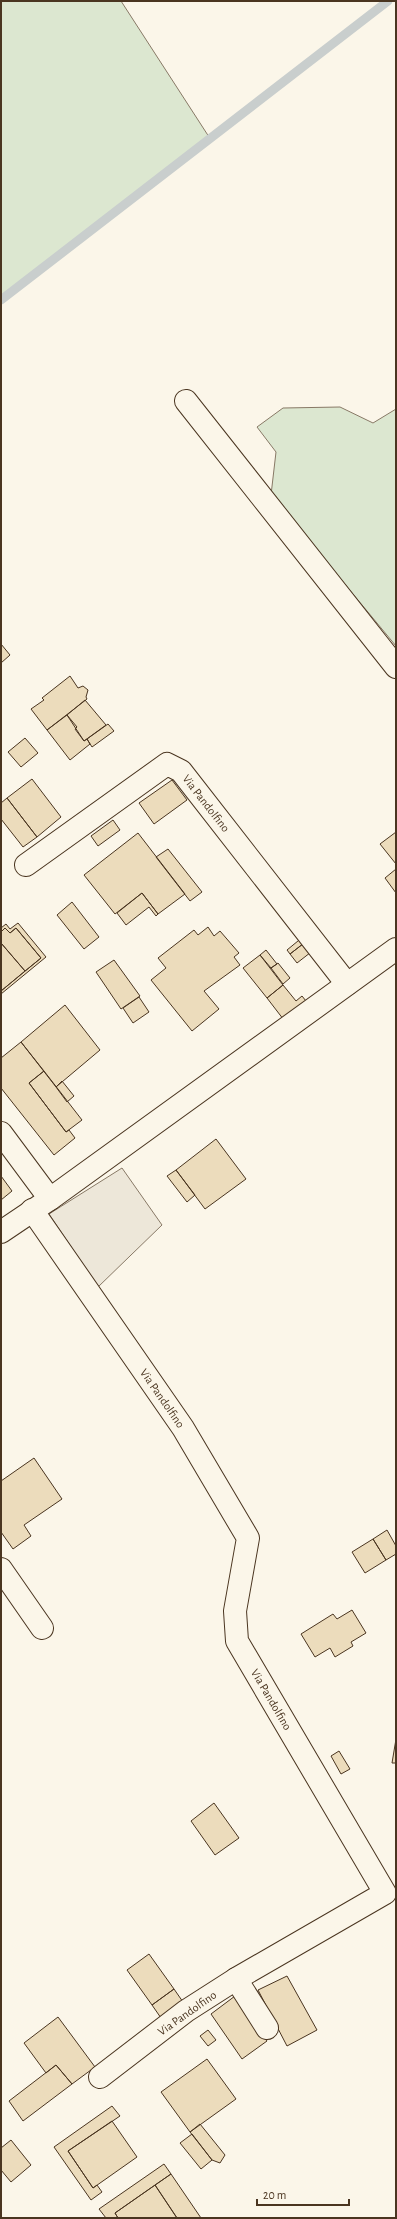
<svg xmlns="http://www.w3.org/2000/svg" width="397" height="2219" font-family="'Alegreya Sans',sans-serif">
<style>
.green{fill:#dce7d0;stroke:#887966}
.parking{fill:#ede7d9;stroke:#887966}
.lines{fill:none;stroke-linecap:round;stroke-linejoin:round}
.stream{stroke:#c9cecd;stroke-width:9}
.building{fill:#ecdcbc;stroke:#4a3520}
.minor-casing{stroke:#4a3520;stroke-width:24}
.minor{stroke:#fbf6e9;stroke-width:22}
.labels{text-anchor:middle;stroke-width:3;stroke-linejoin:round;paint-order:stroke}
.street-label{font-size:12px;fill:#4a3520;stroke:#fbf6e9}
</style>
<rect width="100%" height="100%" fill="#fbf6e9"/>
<path class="green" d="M1,1h120l90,139 -210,162z
M340,407l33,16 23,-14v237l-125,-151 5,-43 -19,-25 26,-19z"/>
<path class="parking" d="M122,1168l40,57 -64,62 -49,-73z"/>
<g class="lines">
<path class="stream" d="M1,300l387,-299"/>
</g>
<path class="building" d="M1,644l9,11 -9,8z
M70,676l8,12 5,-2 5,4 -2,7 1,2 -40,31 -16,-21 13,-9 -2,-2z
M85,700l21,25 -22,16 -17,-26z
M67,715l10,12 -2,2 9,12 3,-2 3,5 -20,16 -23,-30z
M108,724l6,7 -22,16 -5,-8z
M25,738l13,15 -17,14 -13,-15z
M32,779l29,38 -24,20 -30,-39z
M172,780l15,20 -33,24 -15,-21z
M7,798l30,39 -14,10 -22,-28v-16z
M113,820l7,10 -22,16 -7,-10z
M396,832v32l-16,-20z
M138,833l47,61 -27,20 -16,-21 -27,21 -31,-39z
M168,849l34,43 -12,9 -34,-44z
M396,869v24l-11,-15z
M142,893l16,21 -2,2 -7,-9 -23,18 -9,-12z
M72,902l27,35 -15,12 -27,-34z
M18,923l28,34 -45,37v-3l40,-33 -25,-30 -6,5 -5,-5 -4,4v-4l5,-4 4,5z
M208,927l6,9 6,-5 19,22 -5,4 6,8 -36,26 15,18 -27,22 -41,-51 15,-12 -8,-10 36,-28 4,5z
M5,928l5,5 6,-5 25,30 -16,13 -24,-28v-11z
M304,936l4,4 -18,14 -3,-4z
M308,940l7,9 -18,14 -7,-9z
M1,943l24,28 -24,20z
M266,950l11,14 -6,4 -11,-13z
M260,955l23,30 -16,13 -24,-30z
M114,960l26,36 -19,13 -25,-37z
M278,963l12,15 -7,6 -12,-16z
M283,985l13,16 6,-5 8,10 -23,18 -20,-26z
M139,997l10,15 -16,11 -10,-15z
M65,1005l35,45 -44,37 -35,-45z
M21,1042l23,29 -15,12 37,49 3,-2 6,8 -21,17 -53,-67v-30z
M44,1071l38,49 -16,12 -37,-49z
M62,1081l12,15 -7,6 -11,-15z
M216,1139l30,40 -41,30 -29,-39z
M176,1170l19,25 -8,7 -20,-26z
M1,1176l11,15 -11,9z
M34,1458l28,41 -38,26 7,11 -18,13 -12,-17v-51z
M387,1530l9,16v8l-10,6 -13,-21z
M373,1539l13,21 -21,13 -13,-21z
M352,1610l14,23 -15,9 2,4 -18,11 -5,-9 -15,9 -14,-23 32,-20 4,5z
M396,1739v24h-4z
M339,1751l11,18 -9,5 -10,-18z
M214,1803l25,35 -24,17 -24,-34z
M149,1954l25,35 -22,16 -25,-35z
M287,1976l30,54 -30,16 -29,-56z
M174,1989l9,13 -22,16 -9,-13z
M235,1996l32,45 -25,18 -31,-45z
M58,2017l37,50 -23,17 -16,-19 -10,8 -22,-30z
M208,2030l8,10 -8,6 -8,-10z
M207,2059l29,40 -46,33 -29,-40z
M56,2065l16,19 -49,37 -14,-20z
M112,2106l8,10 -52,35 25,37 4,-3 5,7 -11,8 -37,-53z
M112,2121l25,36 -44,31 -25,-37z
M200,2124l25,31 -5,8 -8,-3 -22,-28z
M192,2134l20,26 -11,9 -21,-26z
M11,2140l20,25 -20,17 -10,-12v-22z
M164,2164l7,10 -56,39 3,5h-12l-7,-9z
M171,2174l30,44h-24l-22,-33z
M155,2185l22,33h-59l-3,-5z"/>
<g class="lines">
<g class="minor-casing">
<g id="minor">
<path d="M186,401l210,266"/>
<path id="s1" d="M26,865l141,-101 14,7 166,213"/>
<path d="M1,1133l49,66"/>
<path id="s2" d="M32,1210l151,218 65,110 -13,73 2,30 148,252 -149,86 -50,32 -86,66"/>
<path d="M1,1232l49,-33 346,-250"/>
<path d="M1,1569l41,59"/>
<path d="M236,1979l31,49"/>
</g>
</g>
<use href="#minor" class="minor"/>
</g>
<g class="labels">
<g class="street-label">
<text dy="4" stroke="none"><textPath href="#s1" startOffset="230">Via Pandolfino</textPath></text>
<text dy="4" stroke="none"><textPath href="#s2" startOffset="229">Via Pandolfino</textPath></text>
<text dy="4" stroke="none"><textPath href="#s2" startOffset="565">Via Pandolfino</textPath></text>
<text transform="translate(187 2013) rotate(-35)" y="4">Via Pandolfino</text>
</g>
</g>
<rect width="397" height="2219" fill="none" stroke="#4a3520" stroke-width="4"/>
<path d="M257 2199v6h92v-6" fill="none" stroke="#4a3520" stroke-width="2"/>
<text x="263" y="2199" font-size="12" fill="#4a3520" stroke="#fbf6e9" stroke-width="3" paint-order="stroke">20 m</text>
</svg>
